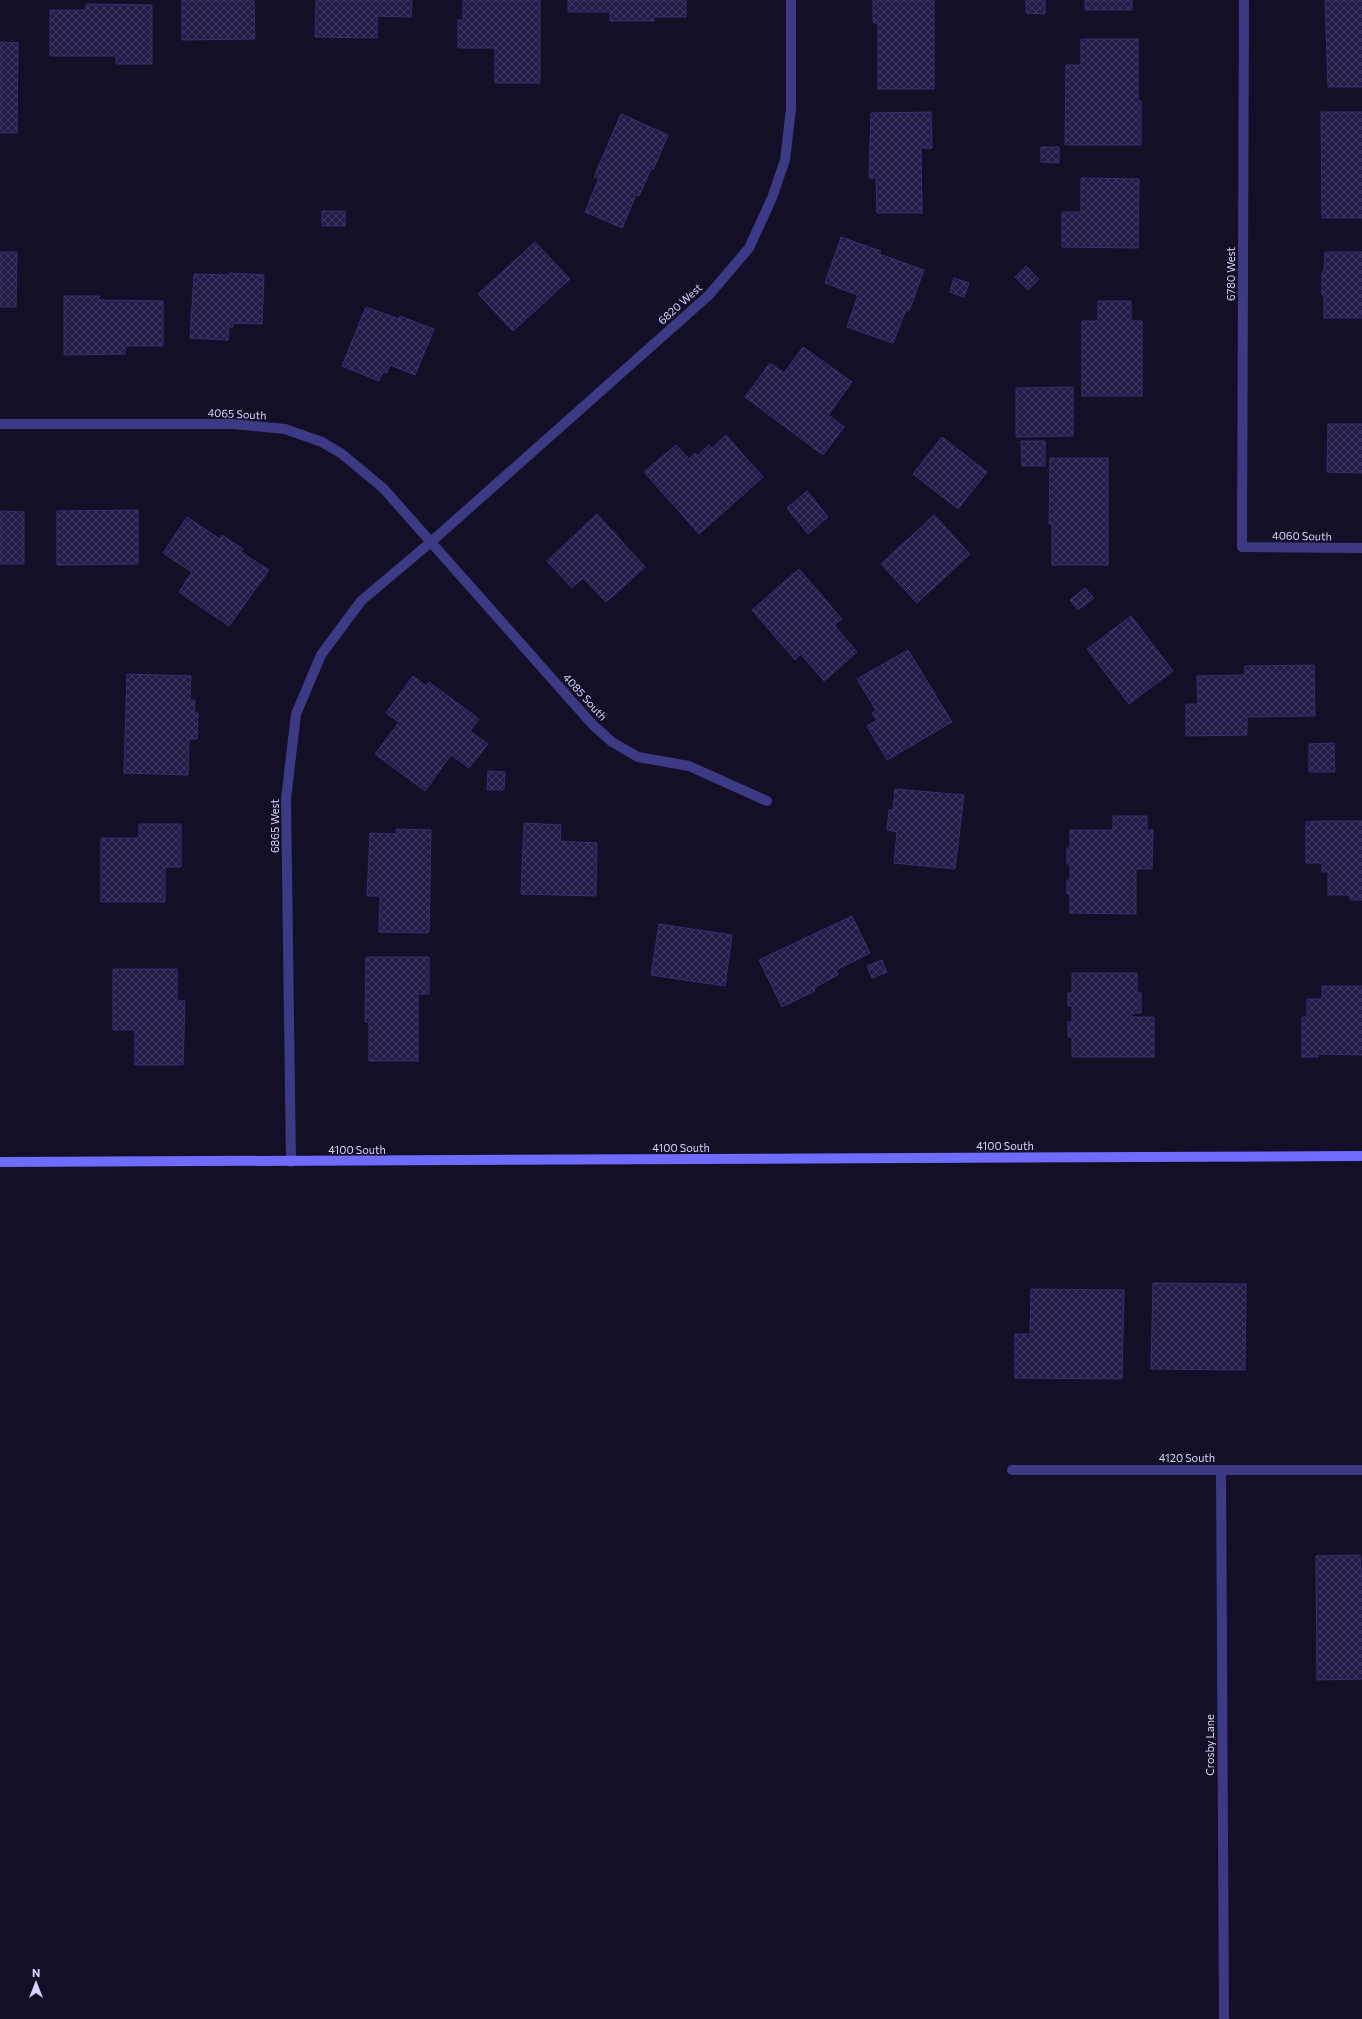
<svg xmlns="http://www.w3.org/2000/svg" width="1362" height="2019" font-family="Commissioner,sans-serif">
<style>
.building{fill:url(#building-cross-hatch);stroke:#3b2d73}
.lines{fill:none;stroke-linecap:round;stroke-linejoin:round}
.street{stroke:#3d3a85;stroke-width:10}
.secondary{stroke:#6f6bff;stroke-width:10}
.labels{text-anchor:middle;stroke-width:3;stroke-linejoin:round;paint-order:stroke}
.street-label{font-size:11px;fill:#d9d4ff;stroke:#130f26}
</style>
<defs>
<pattern id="building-cross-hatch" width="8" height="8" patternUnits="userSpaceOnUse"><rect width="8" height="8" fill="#241b47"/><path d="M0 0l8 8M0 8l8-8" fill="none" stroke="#433b63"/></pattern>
</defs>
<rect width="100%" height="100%" fill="#130f26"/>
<path class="building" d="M182,0h72l1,39 -73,1z
M316,0h96l-1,17 -34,-1v22l-62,-1z
M463,0h77v83h-45v-35h-37v-28h5z
M568,0h118v17h-32v4h-44v-9h-42z
M873,0h61v89h-56v-66h-5z
M1026,0h19v14l-19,-1z
M1085,0h47v10h-47z
M1325,0h37v87h-34z
M86,4l66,1v59h-36v-8h-66v-46h36z
M1081,39h57v62h3v44h-76l1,-80h15z
M0,42l18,1 -1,90h-17z
M931,112l1,36h-11l1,65h-45l-1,-35h-7l2,-65z
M1321,112h41v106h-40z
M621,114l47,21 -15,35 -2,-1 -12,27 -3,-1 -14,33 -37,-16 14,-34 -5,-1z
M1041,147h18v16l-18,-1z
M1081,178l58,1 -1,69 -76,-1v-35h19z
M322,211h23v15h-23z
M841,237l40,14 -2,3 45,16 -15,41 -3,-1 -13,33 -46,-16 11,-32 -33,-12z
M535,242l35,37 -57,52 -35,-37z
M0,252h17l-1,55h-16z
M1325,252h37v66h-38v-23h-2v-23h2z
M1026,266l13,13 -11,11 -13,-13z
M230,273l34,2 -2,49 -29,-1v4h-4l-1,13 -38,-2 4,-64 36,1z
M954,278l15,5 -5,14 -14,-5z
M64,296h35v4l64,1v45h-38v8l-61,1z
M1098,301h33v20h11v75h-60v-75h16z
M366,307l33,12 1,-3 34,13 -19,46 -25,-10 -3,8 -4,-1 -4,9 -37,-15z
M803,347l49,35 -24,33 16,12 -21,28 -78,-58 25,-34 14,10z
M1073,387v49l-57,1v-49z
M1328,424h34v49l-35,-1z
M726,435l37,42 -64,57 -55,-62 32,-27 13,14 6,-6 2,3 12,-11 3,3z
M942,437l45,35 -29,37 -45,-35z
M1021,441h24v25h-23z
M1050,458h58v107h-56v-41h-3z
M807,491l21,26 -20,17 -21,-26z
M138,510v54l-81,1v-54z
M0,511l24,1v52h-24z
M597,514l48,53 -39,35 -23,-24 -11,10 -25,-27z
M934,515l36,39 -53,49 -36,-39z
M187,517l33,22 2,-4 21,14 -2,3 28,18 -40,56 -50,-34 13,-20 -29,-19z
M799,569l43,50 -8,6 23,27 -33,29 -23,-27 -6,6 -43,-50z
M1085,588l9,10 -16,12 -8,-10z
M1131,616l42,55 -44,33 -42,-55z
M908,650l44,72 -65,38 -20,-34 10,-6 -5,-7 4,-3 -19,-31z
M1314,665l1,51 -68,1v18l-61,1v-32h12l-1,-28 48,-1v-9z
M127,674l64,2 -1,24h5l-1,13h4l-1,26h-8l-1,36 -64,-2z
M413,676l13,10 3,-4 50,37 -9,12 18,13 -19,24 -18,-13 -26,36 -50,-37 24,-32 -13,-9z
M1334,743l1,29h-26v-28z
M488,771l17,1 -1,18h-17z
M895,789l69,6 -9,74 -61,-6 3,-31 -10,-2 2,-20h4z
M1113,816h34v14h6l-1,39h-16v45l-66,-1v-19h-3v-14h3v-16h-3v-16h3v-18h43z
M1323,821h39v79h-12v-5h-22v-23h-6v-9h-16v-41z
M524,823l37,2 -1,16 37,2 -1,53 -75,-2z
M139,824h42v43h-16v35h-64v-64h38z
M396,829l35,1 -2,102 -2,1 -48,-1 1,-36h-13l3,-63 26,1z
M852,916l18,37 -34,17 2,5 -24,13 1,3 -33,16 -23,-47z
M659,924l73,11 -7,51 -74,-11z
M366,957h63v37h-11v67h-49v-39h-4z
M882,960l5,12 -15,6 -5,-12z
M113,969h64v32h8l-2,64h-48v-35h-22z
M1072,973h65v20h4v20h-9v4h22v40h-82v-20h-4v-15h4v-16h-4v-13h4z
M1322,986h40v69l-44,-1v3h-16v-40h5v-18h15z
M1153,1283l93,1 -1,86 -94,-1z
M1031,1289l93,1 -2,89 -107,-1v-44h15z
M1360,1555l2,28v96l-45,1 -1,-124z"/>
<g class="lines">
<path class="street" d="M1244,0l-2,547 120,1
M0,424h234l51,5 37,13 20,12 41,34 209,236 20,18 26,15 51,9 78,35
M291,1162l-5,-363 10,-85 25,-59 40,-54 70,-59 278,-247 40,-47 23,-50 13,-38 6,-51v-109
M1012,1470h350
M1221,1470l3,549"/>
<path class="secondary" d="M0,1162l1362,-6"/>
</g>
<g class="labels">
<g class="street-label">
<text transform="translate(1231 274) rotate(-90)" y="4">6780 West</text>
<text transform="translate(680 304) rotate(-42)" y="4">6820 West</text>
<text transform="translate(237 414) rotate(3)" y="4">4065 South</text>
<text transform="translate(1302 536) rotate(1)" y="4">4060 South</text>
<text transform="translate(585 697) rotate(48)" y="4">4085 South</text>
<text transform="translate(275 826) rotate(-90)" y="4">6865 West</text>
<text x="1005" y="1150">4100 South</text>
<text x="681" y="1152">4100 South</text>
<text x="357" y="1154">4100 South</text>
<text x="1187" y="1462">4120 South</text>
<text transform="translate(1210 1745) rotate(-90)" y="4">Crosby Lane</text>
</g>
</g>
<g transform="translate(36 1983)" stroke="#130f26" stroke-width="3" paint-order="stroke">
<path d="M0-3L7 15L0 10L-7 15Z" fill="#d9d4ff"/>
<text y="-6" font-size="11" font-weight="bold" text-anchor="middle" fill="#d9d4ff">N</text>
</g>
</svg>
